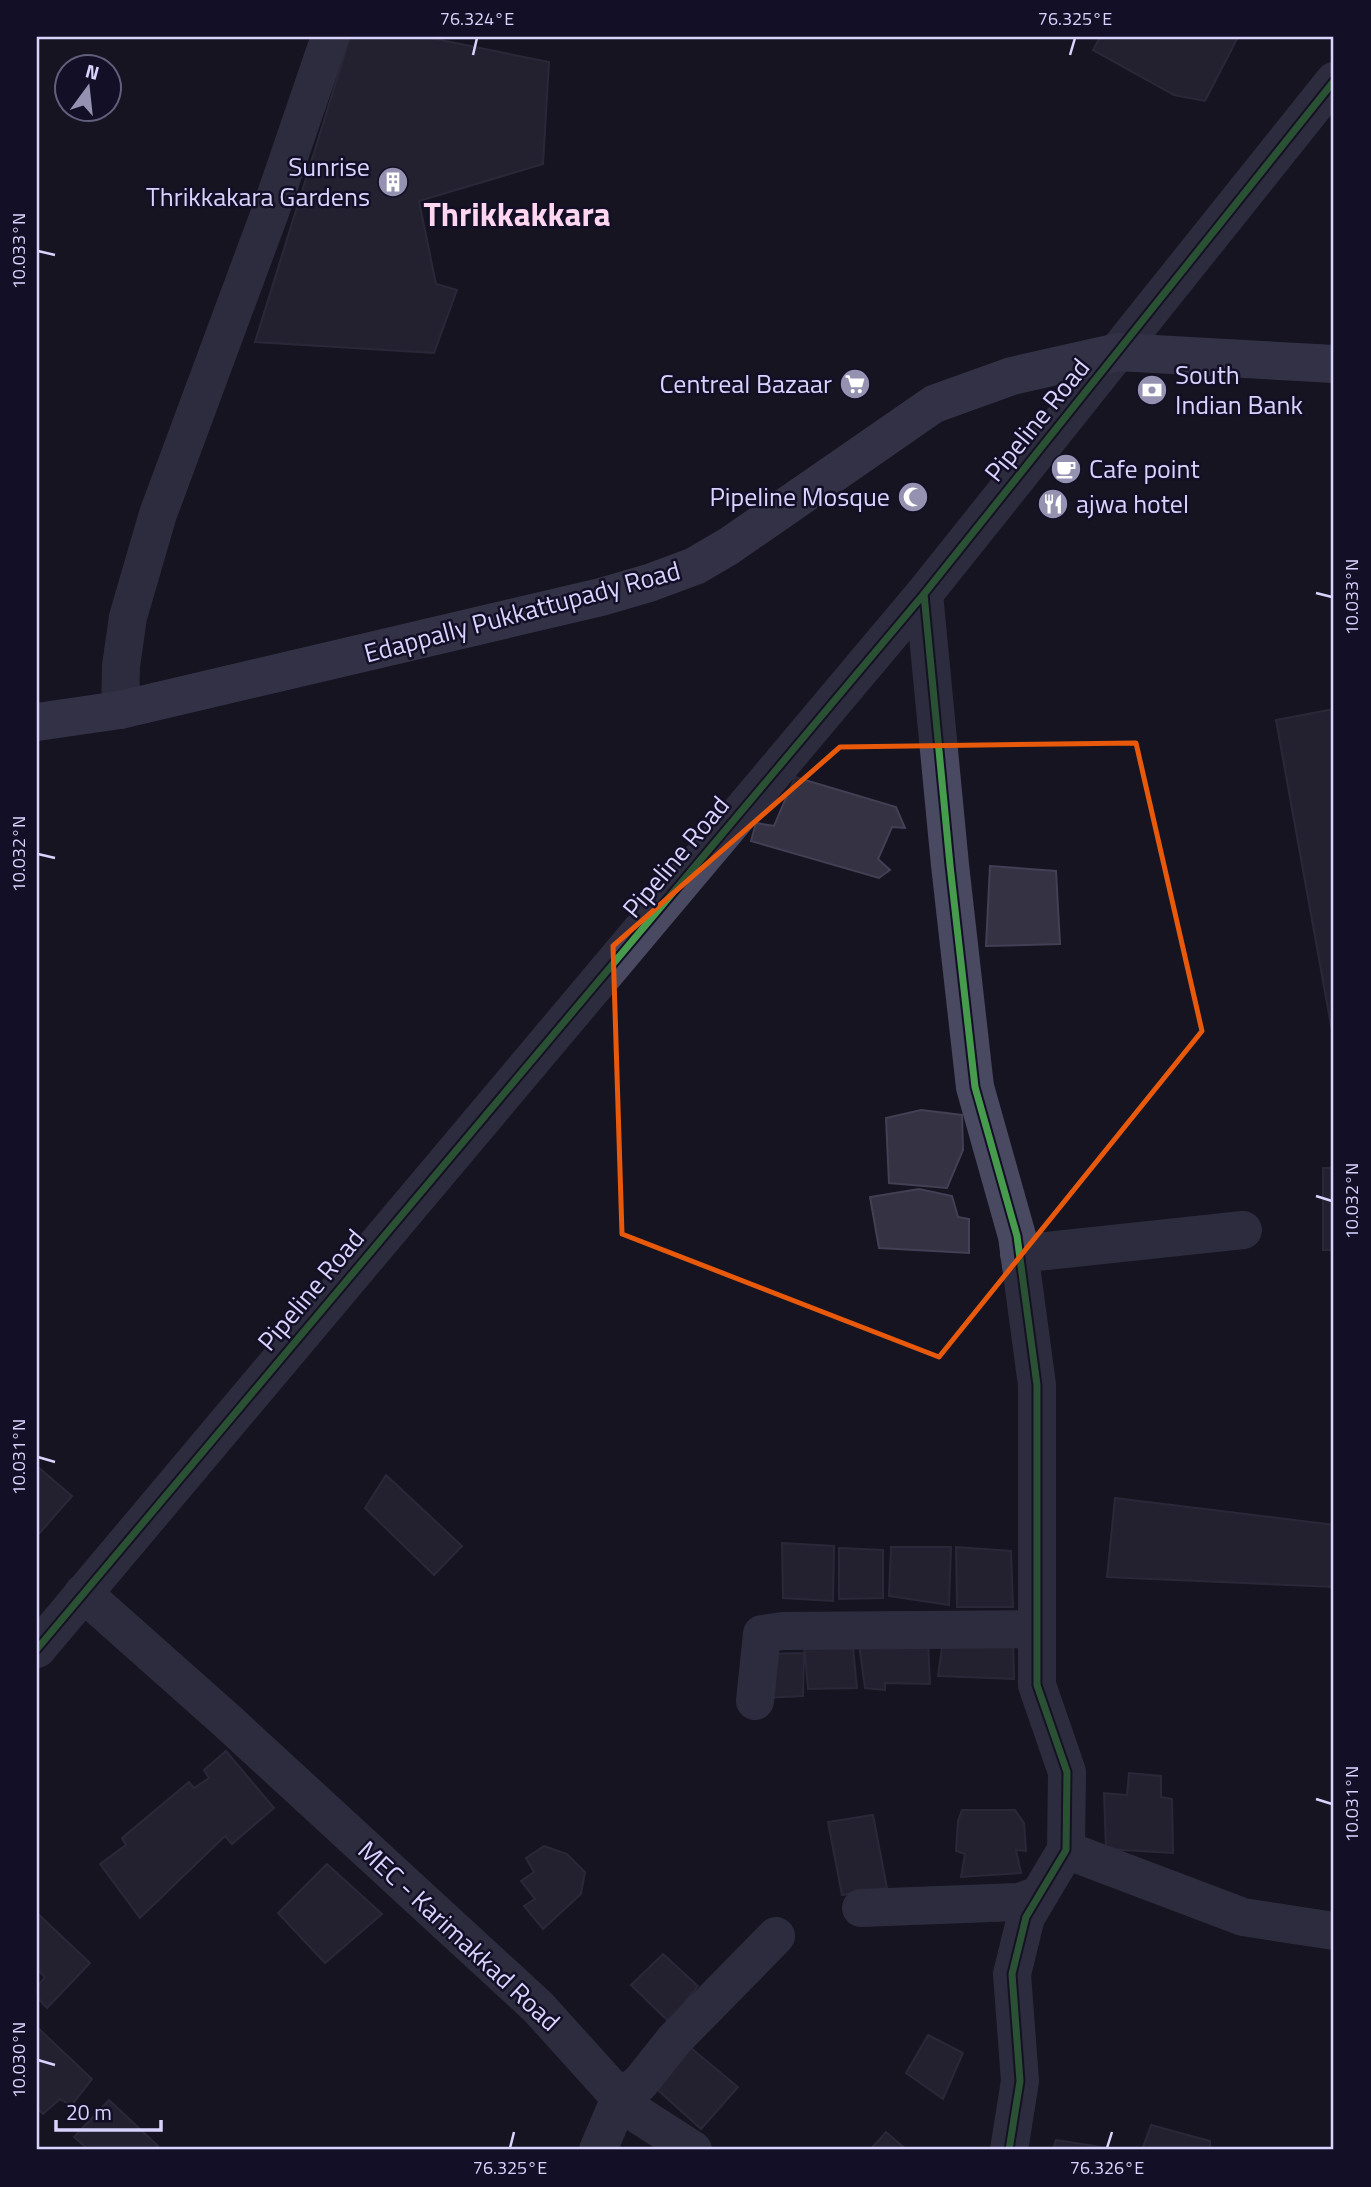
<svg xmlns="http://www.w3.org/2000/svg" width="1371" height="2187" font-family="'Titillium Web',sans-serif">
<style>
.building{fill:#343243;stroke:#433f54;stroke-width:2}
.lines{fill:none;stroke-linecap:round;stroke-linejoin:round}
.minor{stroke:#4a4962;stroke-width:38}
.tertiary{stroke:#4a4962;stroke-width:38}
.secondary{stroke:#575674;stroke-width:38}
.cycleway-casing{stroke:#130f26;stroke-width:11}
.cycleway{stroke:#469c4c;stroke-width:7}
.marked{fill:none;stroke:#e8590c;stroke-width:5;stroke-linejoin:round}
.ticks{fill:none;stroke:#d9d4ff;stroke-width:2.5}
.labels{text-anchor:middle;stroke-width:5;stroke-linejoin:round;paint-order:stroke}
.poi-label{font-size:26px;fill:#d9d4ff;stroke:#130f26;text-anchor:end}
.street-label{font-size:26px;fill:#d9d4ff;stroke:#130f26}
.district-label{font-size:33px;font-weight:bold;fill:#ffd6f0;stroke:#130f26}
.neatline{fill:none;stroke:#d9d4ff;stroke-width:2.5}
.ticks-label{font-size:18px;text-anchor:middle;fill:#d9d4ff}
</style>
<rect width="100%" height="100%" fill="#161421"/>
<path class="building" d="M350,37h76l123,25 -6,102 -124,37 17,83 21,6 -23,63 -179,-11z
M1100,37h138l-33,64 -31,-6 -81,-45z
M1334,709v333l-58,-322z
M795,777l101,30 9,21 -13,-1 -14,32 12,11 -11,8 -128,-37 5,-18 18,3z
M990,866l66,5 4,73 -74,2z
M921,1110l41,5 1,35 -16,38 -58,-5 -3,-65z
M1323,1168h11v82h-11z
M919,1189l33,7 6,21 11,2v34l-90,-5 -9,-51z
M37,1466l35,30 -35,40z
M386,1475l76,71 -28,29 -69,-67z
M1115,1498l219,27v62l-227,-10z
M782,1543l52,3 -1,55 -50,-3z
M891,1547h60l-2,58 -60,-9z
M956,1547l55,4 2,56h-56z
M839,1548l44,2v48l-44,1z
M858,1637l70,4 2,43 -45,-1v7l-20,-2z
M852,1638l5,50 -49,1 -4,-46z
M943,1640h70l1,39 -76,-3z
M804,1653l-1,43 -40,2 5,-44z
M226,1751l48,57 -42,36 -7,-8 -85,82 -40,-54 26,-19 -4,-7 67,-56 5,6 15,-10 -5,-8z
M1129,1773l32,3v21l11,2 1,54 -67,-4 -2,-56 23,2z
M962,1810h53l9,13 2,28 -10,-1 5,23 -60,4 4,-23 -9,-3 2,-30z
M873,1815l14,73 -45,7 -14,-73z
M544,1846l23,8 18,18 -4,22 -38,35 -19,-23 11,-7 -14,-18 13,-9 -8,-14z
M327,1864l55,50 -57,49 -47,-50z
M37,1913l53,50 -43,45 -10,-11v-10l8,-10 -8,-8z
M663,1954l35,32 -29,36 -38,-37z
M37,2027l55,52 -21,27 -11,-7 -17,15 -6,-6z
M928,2035l35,18 -20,46 -37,-26z
M685,2043l53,44 -37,42 -50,-45z
M109,2100l49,46 -5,4h-64l-15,-13z
M1151,2125l59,16v9h-68z
M886,2132l21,18h-37z
M1056,2140l64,10h-67z"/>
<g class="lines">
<path class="minor" d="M924,594l26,271 25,222 42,149 20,149v300l30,87 -1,78 -40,67 -14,57 8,107 -11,69
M120,710l1,-44 7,-49 30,-103 111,-299 61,-178
M1019,1254l224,-24
M83,1593l143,127 312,287 93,103 62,40
M755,1701l7,-67 21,-3 254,-2
M1066,1850l177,67 91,14
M861,1908l158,-6 20,-7
M598,2150l22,-52 20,-15 35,-44 101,-103"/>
<path class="tertiary" d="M37,1649l887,-1055 410,-513"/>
<path class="secondary" d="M37,722l83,-12 481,-113 48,-14 46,-17 34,-20 205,-142 78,-28 106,-24 216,12"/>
<g class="cycleway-casing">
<path id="cycleway" d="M924,594l26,271 25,222 42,149 20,149v300l30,87 -1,78 -40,67 -14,57 8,107 -11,69
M37,1649l887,-1055 410,-513"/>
</g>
<use href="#cycleway" class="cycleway"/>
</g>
<path d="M0 0H1371V2187H0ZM1136,743l66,288 -263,326 -317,-123 -9,-288 227,-199z" fill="#161421" fill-opacity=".55" fill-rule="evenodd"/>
<path class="marked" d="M1136,743l66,288 -263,326 -317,-123 -9,-288 227,-199z"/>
<path class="ticks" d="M473,55l4,-17M1070,55l5,-17M38,251l17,4M1316,593l16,4M38,854l17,4M1316,1196l16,5M38,1457l17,5M1316,1799l16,5M38,2060l17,5M510,2148l4,-16M1107,2148l5,-16"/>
<defs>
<g id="building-disc" transform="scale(1.575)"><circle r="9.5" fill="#9591b1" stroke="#130f26"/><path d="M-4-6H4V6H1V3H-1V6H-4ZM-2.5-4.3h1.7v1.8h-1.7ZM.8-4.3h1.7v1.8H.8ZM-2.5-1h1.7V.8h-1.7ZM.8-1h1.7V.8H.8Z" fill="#fff"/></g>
<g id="supermarket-disc" transform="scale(1.575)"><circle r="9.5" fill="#9591b1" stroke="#130f26"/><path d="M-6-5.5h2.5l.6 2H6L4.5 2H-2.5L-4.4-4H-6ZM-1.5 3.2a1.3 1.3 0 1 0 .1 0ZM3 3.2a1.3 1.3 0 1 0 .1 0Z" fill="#fff"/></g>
<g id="bank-disc" transform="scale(1.575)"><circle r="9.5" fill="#9591b1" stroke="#130f26"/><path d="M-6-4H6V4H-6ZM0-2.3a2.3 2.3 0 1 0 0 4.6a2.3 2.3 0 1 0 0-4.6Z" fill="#fff"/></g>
<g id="cafe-disc" transform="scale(1.575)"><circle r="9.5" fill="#9591b1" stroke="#130f26"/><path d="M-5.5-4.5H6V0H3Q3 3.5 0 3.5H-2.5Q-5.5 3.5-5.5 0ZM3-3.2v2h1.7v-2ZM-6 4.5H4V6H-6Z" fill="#fff"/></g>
<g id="mosque-disc" transform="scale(1.575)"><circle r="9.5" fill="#9591b1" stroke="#130f26"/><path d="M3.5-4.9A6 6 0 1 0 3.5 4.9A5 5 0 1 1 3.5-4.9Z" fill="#fff"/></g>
<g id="restaurant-disc" transform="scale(1.575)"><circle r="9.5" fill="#9591b1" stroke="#130f26"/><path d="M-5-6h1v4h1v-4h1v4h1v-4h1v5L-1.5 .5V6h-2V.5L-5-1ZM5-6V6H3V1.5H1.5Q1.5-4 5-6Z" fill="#fff"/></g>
</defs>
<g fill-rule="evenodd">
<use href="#building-disc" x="393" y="182"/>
<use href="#supermarket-disc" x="855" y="384"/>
<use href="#bank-disc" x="1152" y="390"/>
<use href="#cafe-disc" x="1066" y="469"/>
<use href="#mosque-disc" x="913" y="497"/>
<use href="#restaurant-disc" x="1053" y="504"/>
</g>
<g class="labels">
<g class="poi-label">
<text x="370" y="176">Sunrise<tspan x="370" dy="30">Thrikkakara Gardens</tspan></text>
<text x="1175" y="384" text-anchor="start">South<tspan x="1175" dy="30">Indian Bank</tspan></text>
<text x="832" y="393">Centreal Bazaar</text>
<text x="1089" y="478" text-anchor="start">Cafe point</text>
<text x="890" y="506">Pipeline Mosque</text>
<text x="1076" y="513" text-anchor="start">ajwa hotel</text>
</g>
<g class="street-label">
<text transform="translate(1037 420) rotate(-51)" y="9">Pipeline Road</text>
<text transform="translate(522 612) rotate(-15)" y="9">Edappally Pukkattupady Road</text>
<text transform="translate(676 857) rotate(-50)" y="9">Pipeline Road</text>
<text transform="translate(311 1290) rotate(-50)" y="9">Pipeline Road</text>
<text transform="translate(459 1936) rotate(43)" y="9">MEC - Karimakkad Road</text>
</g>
<g class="district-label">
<text x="517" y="226">Thrikkakkara</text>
</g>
</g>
<rect width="1371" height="2187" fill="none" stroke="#130f26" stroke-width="77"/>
<g transform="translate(88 88) rotate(15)"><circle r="33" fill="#130f26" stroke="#625e7d" stroke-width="2"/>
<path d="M0-5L12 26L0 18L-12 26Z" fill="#9591b1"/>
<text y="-10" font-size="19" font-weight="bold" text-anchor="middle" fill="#d9d4ff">N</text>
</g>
<path d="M56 2120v10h105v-10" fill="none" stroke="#d9d4ff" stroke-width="3.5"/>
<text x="66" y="2120" font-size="21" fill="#d9d4ff" stroke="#130f26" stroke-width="5" paint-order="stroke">20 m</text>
<rect x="38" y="38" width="1294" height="2110" class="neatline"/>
<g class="ticks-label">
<text x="477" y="25">76.324°E</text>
<text x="1075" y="25">76.325°E</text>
<text transform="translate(19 251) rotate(-90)" y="6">10.033°N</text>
<text transform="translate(1352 597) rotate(-90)" y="6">10.033°N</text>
<text transform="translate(19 854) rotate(-90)" y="6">10.032°N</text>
<text transform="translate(1352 1201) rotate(-90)" y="6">10.032°N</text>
<text transform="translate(19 1457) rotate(-90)" y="6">10.031°N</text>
<text transform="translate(1352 1804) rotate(-90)" y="6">10.031°N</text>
<text transform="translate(19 2060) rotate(-90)" y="6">10.030°N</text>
<text x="510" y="2174">76.325°E</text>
<text x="1107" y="2174">76.326°E</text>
</g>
</svg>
